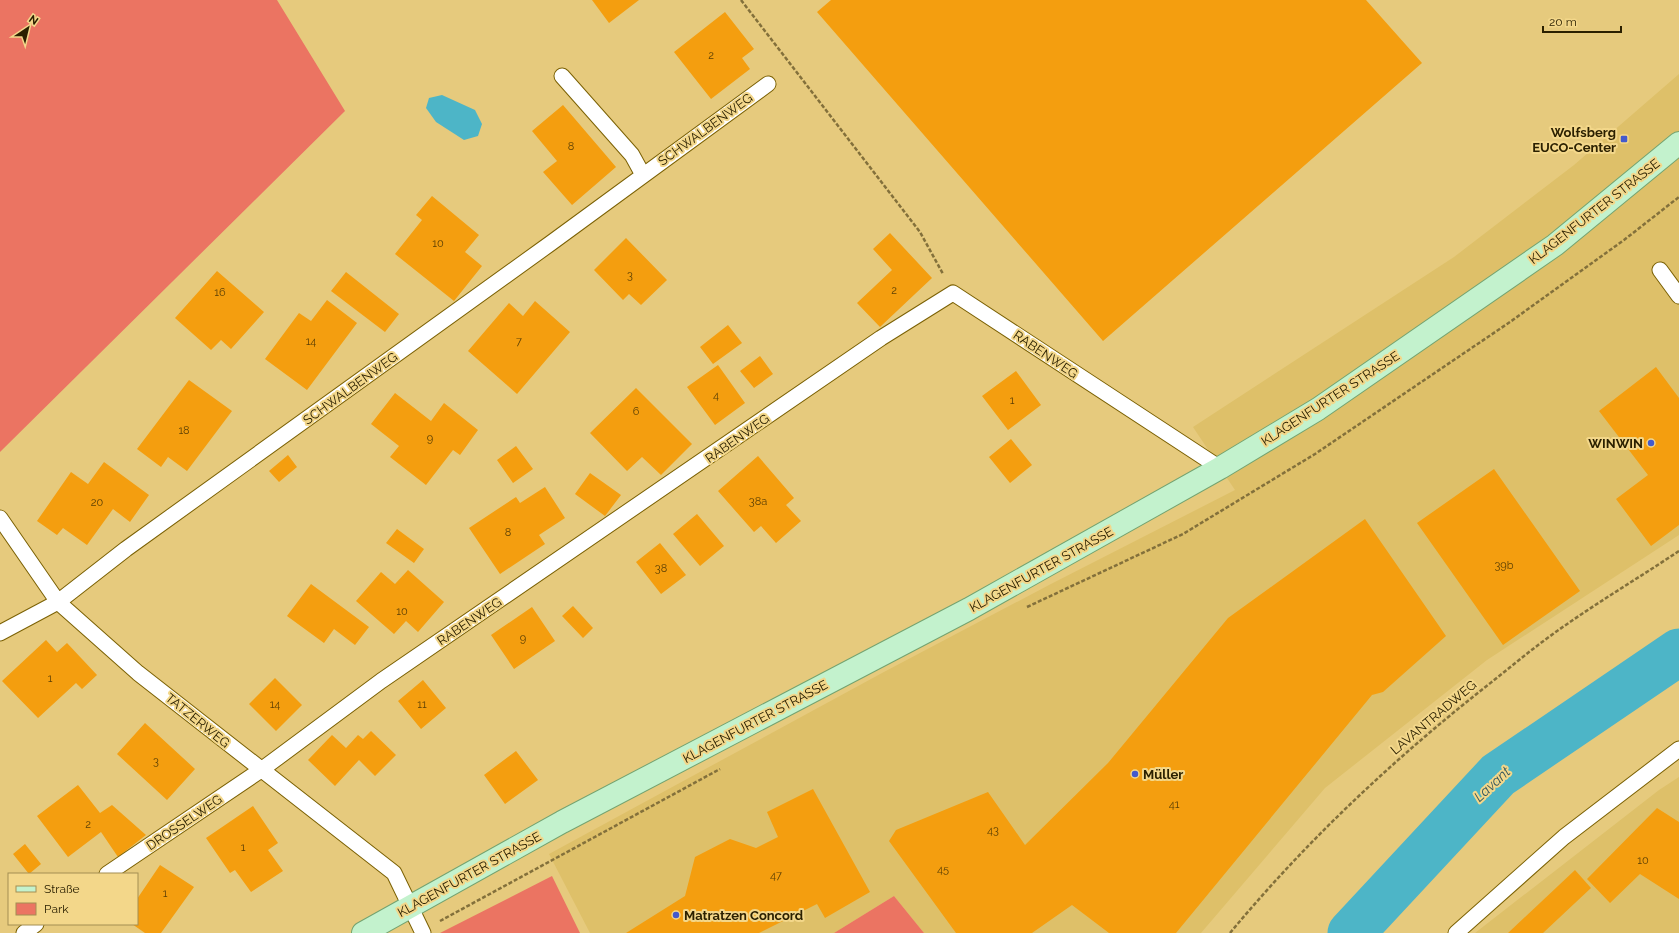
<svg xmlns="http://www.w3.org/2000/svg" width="1679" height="933" font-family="Raleway,sans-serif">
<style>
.built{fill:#dec069}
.green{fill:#eb7462}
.water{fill:#4db5c7}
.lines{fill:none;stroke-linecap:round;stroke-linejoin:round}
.river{stroke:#4db5c7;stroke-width:47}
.building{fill:#f49e0f}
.service-casing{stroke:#7b6104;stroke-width:17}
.primary-casing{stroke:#74a370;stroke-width:24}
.path{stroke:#83703b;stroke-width:2.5;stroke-dasharray:4 2;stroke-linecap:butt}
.service{stroke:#fff;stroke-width:15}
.primary{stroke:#c3f2cd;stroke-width:22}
.poi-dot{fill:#435acd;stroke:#f3d78a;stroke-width:1.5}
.labels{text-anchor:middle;stroke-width:4;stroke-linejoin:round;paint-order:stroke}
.number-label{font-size:11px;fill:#5d4004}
.street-label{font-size:13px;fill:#2b2000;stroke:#f3d78a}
.poi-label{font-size:13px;font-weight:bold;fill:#2b2000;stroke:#f3d78a;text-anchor:end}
.water-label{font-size:14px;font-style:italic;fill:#37575d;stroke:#f3d78a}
</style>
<rect width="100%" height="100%" fill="#e6ca7d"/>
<path class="built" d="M1679,74v461l-192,125 -162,128 -124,145h-277l-30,-37 -60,37h-244l-41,-79 333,-181 167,-88 186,-95 -42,-63 261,-170 120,-92z
M1679,777v156h-204l184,-143z"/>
<path class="green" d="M0,0h277l68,111 -345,341z
M552,876l28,57h-140z
M894,896l30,37h-90z"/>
<path class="water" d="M442,95l33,15 7,14 -4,12 -14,4 -28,-18 -10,-14 3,-10z"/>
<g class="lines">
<path class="river" d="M1351,933l147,-158 181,-123"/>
</g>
<path class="building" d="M592,0h47l-30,23z
M831,0h535l56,63 -319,278 -286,-329z
M725,12l29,37 -12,9 8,11 -39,30 -37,-47z
M563,105l53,62 -44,38 -29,-33 14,-11 -25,-30z
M432,196l47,39 -14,17 17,14 -28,35 -59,-47 27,-34 -6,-5z
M890,233l42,45 -52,49 -23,-24 35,-33 -19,-21z
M626,238l41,42 -26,25 -12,-11 -6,6 -29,-30z
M217,271l47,41 -33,37 -10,-9 -10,10 -36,-32z
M346,272l53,42 -14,18 -54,-41z
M327,300l30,23 -50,67 -42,-31 34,-46 12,8z
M535,301l35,31 -53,62 -49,-43 41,-48 14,13z
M728,325l14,18 -29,21 -13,-17z
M760,356l13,18 -19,14 -14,-17z
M718,365l27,38 -30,22 -28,-38z
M1656,367l23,31v127l-28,21 -35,-47 32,-24 -49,-64z
M1016,371l25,34 -33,25 -26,-34z
M189,380l43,31 -45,60 -19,-14 -7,10 -24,-18z
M636,388l56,56 -31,31 -19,-18 -15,14 -37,-38z
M395,393l36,28 13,-18 34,27 -18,25 -7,-5 -27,35 -36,-28 9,-11 -28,-22z
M1011,439l21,26 -22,18 -21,-26z
M516,446l17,23 -20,14 -16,-23z
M288,455l9,12 -18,15 -10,-11z
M758,456l36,42 -8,7 15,16 -25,22 -15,-17 -7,6 -36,-41z
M104,462l45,33 -19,27 -17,-13 -26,36 -24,-17 -6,7 -20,-14 34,-49 17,12z
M1494,469l86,122 -77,54 -86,-122z
M590,473l31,22 -16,21 -30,-22z
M545,487l20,31 -26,17 6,9 -45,30 -31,-46 47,-31 4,6z
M697,514l27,32 -24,20 -27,-32z
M1365,519l81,117 -63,56 -11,3 -196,238h-67l-37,-28 -40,28h-76l-67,-92 7,-11 92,-38 37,53 83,-82 120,-145z
M397,529l27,20 -10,14 -28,-20z
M660,543l26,32 -25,19 -25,-32z
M408,570l36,32 -26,30 -12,-11 -12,13 -38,-33 25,-29 14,12z
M311,584l58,43 -14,18 -21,-16 -10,14 -37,-27z
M573,606l20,22 -10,10 -21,-22z
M532,607l23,34 -41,28 -23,-34z
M46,640l11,12 10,-9 30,32 -15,14 -6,-6 -38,35 -36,-37z
M275,678l27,27 -26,26 -27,-27z
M423,680l23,28 -25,21 -23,-28z
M145,723l50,46 -28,31 -50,-46z
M371,731l25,24 -21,21 -16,-16 -24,26 -27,-26 24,-25 14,13 12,-13 5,4z
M516,751l22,29 -33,24 -21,-29z
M78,785l22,28 12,-8 34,30 -28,22 -17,-25 -33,25 -31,-41z
M813,789l57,103 -45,26 -8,-14 -58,29h-133l59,-37 10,-39 35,-18 26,9 22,-11 -11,-25z
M253,806l25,37 -10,7 15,21 -32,21 -16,-22 -5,3 -24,-35z
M1657,808l22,14v77l-39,-25 -30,29 -23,-24z
M25,844l16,20 -12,10 -16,-20z
M160,865l34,22 -33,46h-16l-13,-9h5v-25z
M1575,870l16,18 -48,45h-35z"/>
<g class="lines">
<g class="service-casing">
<path id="service" d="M562,76l70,79 11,20
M1660,270l19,26
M0,518l58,84 80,71 256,200 29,60
M0,633l58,-31 68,-53 425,-306 217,-159
M107,874l154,-104 120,-89 500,-343 72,-45 267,175
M24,933l12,-9
M1456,933l108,-96 115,-88"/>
</g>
<g class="primary-casing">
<path id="primary" d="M363,933l199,-111 407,-213 251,-141 98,-59 237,-164 124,-102"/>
</g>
<path class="path" d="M741,0l179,232 23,42
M1027,607l156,-73 132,-80 195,-132 114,-82 55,-43
M440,921l280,-152
M1230,933c78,-94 167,-177 263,-252 20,-16 39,-32 60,-47 40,-29 84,-55 126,-83"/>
<use href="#service" class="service"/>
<use href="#primary" class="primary"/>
</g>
<g class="poi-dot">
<rect x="1620" y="135" width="8" height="8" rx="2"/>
<circle cx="1651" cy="443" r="4"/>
<circle cx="1135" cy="774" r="4"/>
<circle cx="676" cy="915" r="4"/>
</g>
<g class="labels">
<g class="number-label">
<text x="711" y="59">2</text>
<text x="571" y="150">8</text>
<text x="438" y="247">10</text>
<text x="630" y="279">3</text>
<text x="894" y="294">2</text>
<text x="220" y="296">16</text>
<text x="311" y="345">14</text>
<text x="519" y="345">7</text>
<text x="716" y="399">4</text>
<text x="1012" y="404">1</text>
<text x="636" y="415">6</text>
<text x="184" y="434">18</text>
<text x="430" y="442">9</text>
<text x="758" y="505">38a</text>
<text x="97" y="506">20</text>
<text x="508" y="536">8</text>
<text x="1504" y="569">39b</text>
<text x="661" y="572">38</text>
<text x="402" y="615">10</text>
<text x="523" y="642">9</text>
<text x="50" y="682">1</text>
<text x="275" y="708">14</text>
<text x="422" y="708">11</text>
<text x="156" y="765">3</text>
<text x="1174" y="808">41</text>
<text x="88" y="828">2</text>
<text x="993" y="834">43</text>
<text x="243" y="851">1</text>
<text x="1643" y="864">10</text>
<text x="943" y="873">45</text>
<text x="776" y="879">47</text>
<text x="165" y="897">1</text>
</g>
<g class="street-label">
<text transform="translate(705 129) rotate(-36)" y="5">SCHWALBENWEG</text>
<text transform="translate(1594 211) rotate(-38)" y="5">KLAGENFURTER STRASSE</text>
<text transform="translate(1046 354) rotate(34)" y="5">RABENWEG</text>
<text transform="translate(350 388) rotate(-36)" y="5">SCHWALBENWEG</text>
<text transform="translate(1330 398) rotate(-33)" y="5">KLAGENFURTER STRASSE</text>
<text transform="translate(737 438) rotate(-35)" y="5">RABENWEG</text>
<text transform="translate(1041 569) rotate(-29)" y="5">KLAGENFURTER STRASSE</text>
<text transform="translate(469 621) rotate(-34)" y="5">RABENWEG</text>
<text transform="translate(1433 717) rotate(-40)" y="5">LAVANTRADWEG</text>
<text transform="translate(198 720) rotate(39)" y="5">TATZERWEG</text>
<text transform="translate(755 721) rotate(-28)" y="5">KLAGENFURTER STRASSE</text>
<text transform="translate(184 822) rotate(-34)" y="5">DROSSELWEG</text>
<text transform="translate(469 874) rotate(-29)" y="5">KLAGENFURTER STRASSE</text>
</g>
<g class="poi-label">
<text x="1616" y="137">Wolfsberg<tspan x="1616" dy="15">EUCO-Center</tspan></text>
<text x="1643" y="448">WINWIN</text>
<text x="1143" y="779" text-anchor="start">Müller</text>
<text x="684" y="920" text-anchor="start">Matratzen Concord</text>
</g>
<g class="water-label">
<text transform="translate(1492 784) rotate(-43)" y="5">Lavant</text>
</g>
</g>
<rect x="8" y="873" width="130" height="52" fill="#f3d78a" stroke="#a38e53"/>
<rect x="16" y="886" width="20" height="6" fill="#c3f2cd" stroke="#a38e53"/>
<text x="44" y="893" font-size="12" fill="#2b2000">Straße</text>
<rect x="16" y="903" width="20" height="12" fill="#eb7462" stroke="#a38e53"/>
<text x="44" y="913" font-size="12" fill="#2b2000">Park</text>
<g transform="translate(28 28) rotate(35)" stroke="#f3d78a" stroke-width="3" paint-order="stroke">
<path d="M0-3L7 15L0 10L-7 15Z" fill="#2b2000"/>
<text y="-6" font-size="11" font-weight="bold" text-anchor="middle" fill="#2b2000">N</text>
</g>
<path d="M1543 26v6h78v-6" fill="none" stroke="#2b2000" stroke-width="2"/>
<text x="1549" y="26" font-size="12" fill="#2b2000" stroke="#f3d78a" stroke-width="3" paint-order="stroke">20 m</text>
</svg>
